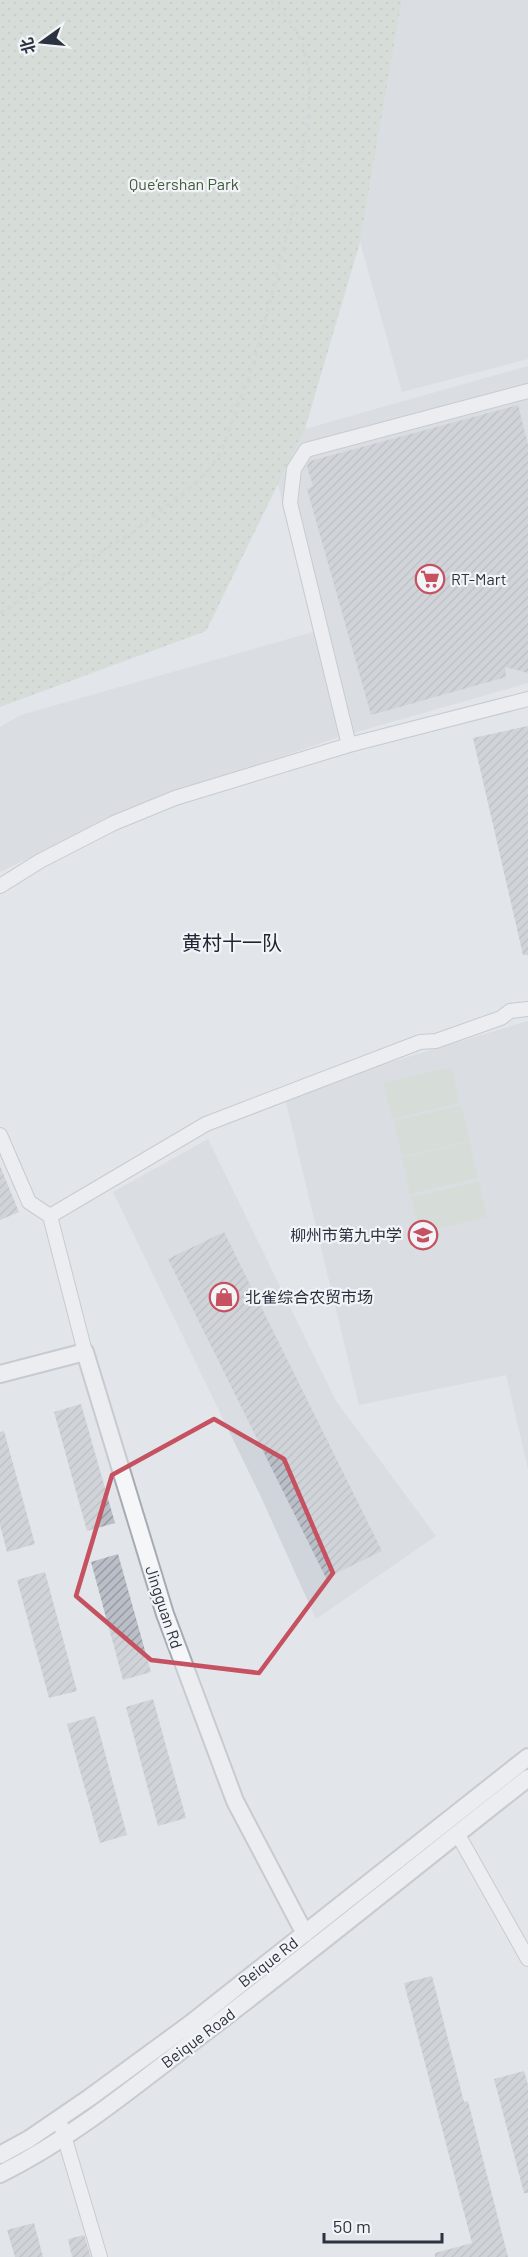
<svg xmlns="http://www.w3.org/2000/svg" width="528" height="2257" font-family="Barlow,'Noto Sans SC',sans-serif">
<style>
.built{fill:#d0d4db}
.park{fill:url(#park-dots)}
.pitch{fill:#c7d3c4}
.building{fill:url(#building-hatch)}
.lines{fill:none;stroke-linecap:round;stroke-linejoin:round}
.minor-casing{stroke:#a7acb4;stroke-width:16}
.tertiary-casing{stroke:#a7acb4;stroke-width:20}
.path{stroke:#c0c3c8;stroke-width:3;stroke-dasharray:4.5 4.5;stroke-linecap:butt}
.minor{stroke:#f5f6f8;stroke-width:14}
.tertiary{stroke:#f5f6f8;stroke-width:16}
.marked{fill:none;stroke:#c55161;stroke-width:4.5;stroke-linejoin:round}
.labels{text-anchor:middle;stroke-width:4.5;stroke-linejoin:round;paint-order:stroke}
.park-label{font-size:16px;fill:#405b3a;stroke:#f2f4f7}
.poi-label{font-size:16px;fill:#2b3340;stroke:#f2f4f7;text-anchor:start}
.street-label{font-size:16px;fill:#2b3340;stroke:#f2f4f7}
.quarter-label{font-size:20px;fill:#1d2431;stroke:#f2f4f7}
</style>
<defs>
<pattern id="park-dots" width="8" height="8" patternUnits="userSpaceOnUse" patternTransform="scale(1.5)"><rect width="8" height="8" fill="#c7d3c4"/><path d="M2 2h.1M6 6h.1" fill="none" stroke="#abb6a9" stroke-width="1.8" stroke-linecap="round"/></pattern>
<pattern id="building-hatch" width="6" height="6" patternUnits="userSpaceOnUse" patternTransform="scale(1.5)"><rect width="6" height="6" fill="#babec6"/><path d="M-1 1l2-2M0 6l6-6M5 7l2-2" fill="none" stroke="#979ba2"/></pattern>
</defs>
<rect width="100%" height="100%" fill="#e2e5ea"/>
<path class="built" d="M402,0h126v359l-126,33 -42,-150z
M528,366v317l-189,54 -202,69 -137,66v-145l21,-12 292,-83 -35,-148 27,-55z
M528,1021v448l-22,-94 -147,30 -75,-311z
M208,1139l128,262 100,135 -120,83 -55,-122 -148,-305z"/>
<path class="park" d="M0,0h402l-42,242 -55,187 -99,202 -206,76z"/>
<path class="pitch" d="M451,1067l9,36 -68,16 -9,-36z
M461,1105l9,36 -68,16 -8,-36z
M470,1142l8,36 -68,16 -8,-36z
M479,1181l8,36 -67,16 -9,-36z"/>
<path class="building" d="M518,405l10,40v228l-23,-6 1,10 -135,38 -64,-226 6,-3 -6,-20 3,-5z
M528,726v229h-5l-50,-217z
M0,1166l19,46 -19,8z
M224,1232l158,319 -56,27 -158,-319z
M81,1404l34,119 -28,8 -33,-119z
M4,1431l31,113 -28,8 -7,-27v-93z
M118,1554l33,118 -28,8 -32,-118z
M45,1572l32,119 -28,7 -32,-118z
M153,1699l33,119 -28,8 -32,-119z
M95,1716l32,119 -27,8 -33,-119z
M432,1976l32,126 4,-1 40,156h-73v-4l37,-10 -68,-260z
M524,2071l4,14v108h-4l-30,-114z
M34,2223l9,34h-28l-8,-27z
M84,2235l7,22h-19l-4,-18z"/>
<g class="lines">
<g class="minor-casing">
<path id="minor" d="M349,745l-59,-242 4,-34 12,-19 222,-59
M0,886l40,-25 74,-38 61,-25 174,-53 179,-46
M0,1135l29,67 21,14 35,136
M50,1216l156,-92 214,-82 16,-1 65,-23 9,-7 18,-2
M457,1833l71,126
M59,2119l41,138"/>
</g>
<g class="tertiary-casing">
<path id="tertiary" d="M0,1374l85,-22 80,262 70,187 70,133
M0,2155l29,-16 60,-41 101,-74 338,-267
M0,2174c71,-35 132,-86 195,-134 113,-85 222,-175 333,-262"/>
</g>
<path class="path" d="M0,613l130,-79 65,-50 16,-16 12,-21 32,-88 37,-143 15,-90 4,-46 -9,-38 -12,-21 -19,-21"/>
<use href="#minor" class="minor"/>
<use href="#tertiary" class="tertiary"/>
</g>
<path d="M0 0H528V2257H0ZM214,1419l70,40 49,114 -74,100 -108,-13 -75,-64 36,-121z" fill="#e2e5ea" fill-opacity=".55" fill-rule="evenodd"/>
<path class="marked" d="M214,1419l70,40 49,114 -74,100 -108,-13 -75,-64 36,-121z"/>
<defs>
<g id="supermarket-ring" transform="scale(1.5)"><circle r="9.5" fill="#f2f4f7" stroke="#c55161" stroke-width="1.5"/><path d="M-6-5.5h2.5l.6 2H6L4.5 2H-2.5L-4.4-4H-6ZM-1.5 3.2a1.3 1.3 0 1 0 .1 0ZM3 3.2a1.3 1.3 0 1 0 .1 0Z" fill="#c55161"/></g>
<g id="school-ring" transform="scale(1.5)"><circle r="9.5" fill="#f2f4f7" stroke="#c55161" stroke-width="1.5"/><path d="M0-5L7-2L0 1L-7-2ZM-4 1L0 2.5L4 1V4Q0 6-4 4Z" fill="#c55161"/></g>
<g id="shop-ring" transform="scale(1.5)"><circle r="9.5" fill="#f2f4f7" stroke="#c55161" stroke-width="1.5"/><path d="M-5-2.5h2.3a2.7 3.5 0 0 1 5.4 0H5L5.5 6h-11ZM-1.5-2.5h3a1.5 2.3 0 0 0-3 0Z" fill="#c55161"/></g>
</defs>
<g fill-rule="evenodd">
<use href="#supermarket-ring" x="430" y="579"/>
<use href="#school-ring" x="423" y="1235"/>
<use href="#shop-ring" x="224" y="1297"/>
</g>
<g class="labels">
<g class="park-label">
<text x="184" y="190">Que‘ershan Park</text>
</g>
<g class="poi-label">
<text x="451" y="585">RT-Mart</text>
<text x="402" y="1241" text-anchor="end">柳州市第九中学</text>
<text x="245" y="1303">北雀综合农贸市场</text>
</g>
<g class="street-label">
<text transform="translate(164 1607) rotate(72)" y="6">Jingguan Rd</text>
<text transform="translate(268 1962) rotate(-38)" y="6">Beique Rd</text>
<text transform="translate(198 2038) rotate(-37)" y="6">Beique Road</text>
</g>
<g class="quarter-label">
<text x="232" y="950">黄村十一队</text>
</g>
</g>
<g transform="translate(42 42) rotate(255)" stroke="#f2f4f7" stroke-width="4.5" paint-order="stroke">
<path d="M0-4.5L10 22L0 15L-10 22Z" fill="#2b3340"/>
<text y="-9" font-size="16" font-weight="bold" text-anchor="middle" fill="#2b3340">北</text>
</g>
<path d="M324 2233v9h118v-9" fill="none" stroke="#2b3340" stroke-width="3"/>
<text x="333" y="2233" font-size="18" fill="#2b3340" stroke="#f2f4f7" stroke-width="4.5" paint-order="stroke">50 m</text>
</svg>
